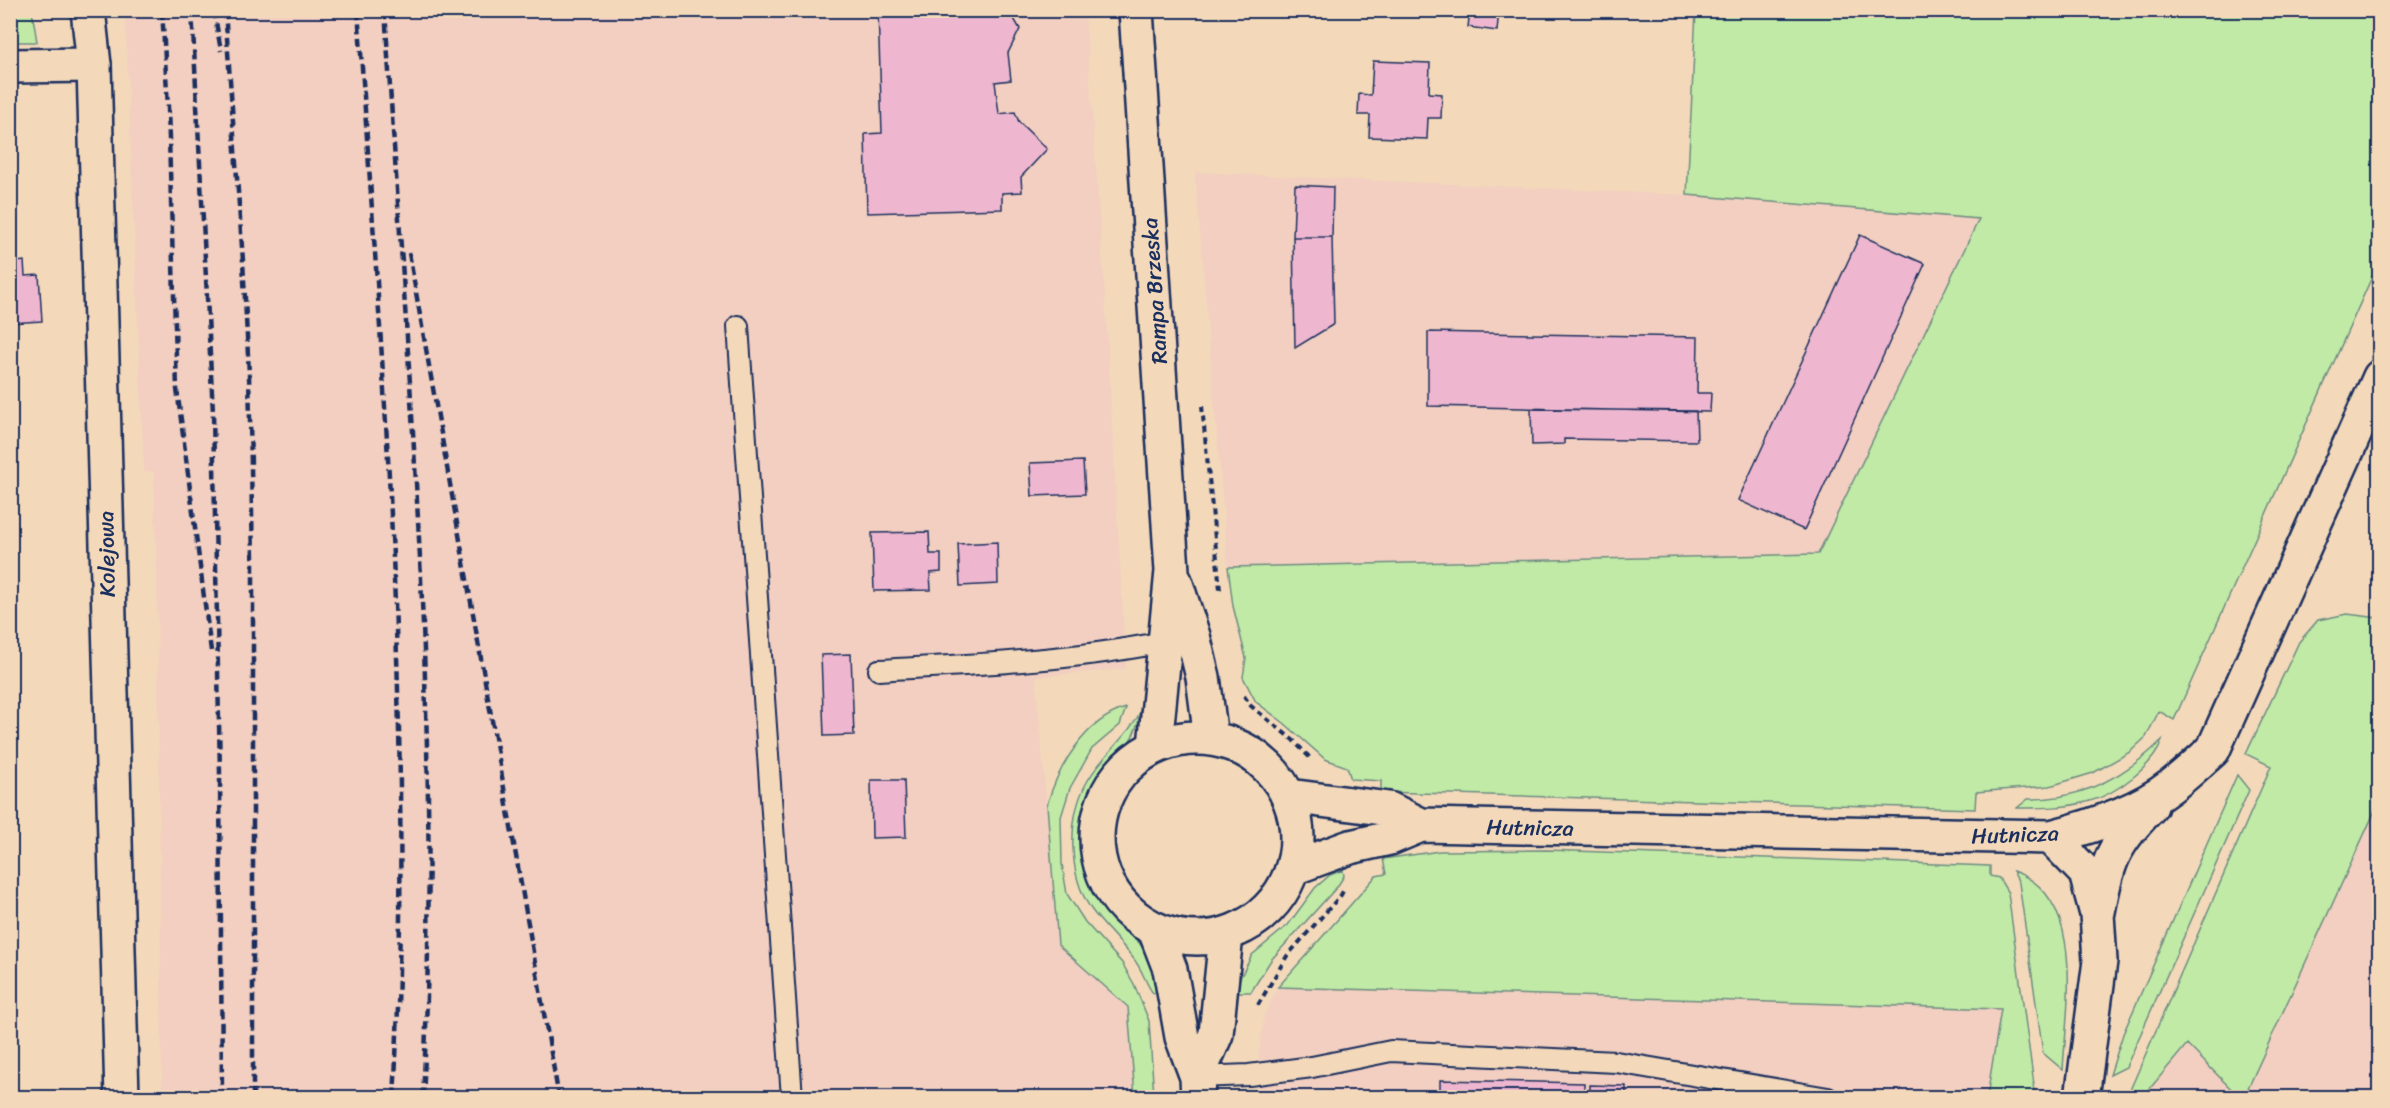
<svg xmlns="http://www.w3.org/2000/svg" width="2390" height="1108" font-family="Sriracha,sans-serif">
<style>
.built{fill:#f2cfc0}
.green{fill:#c0eaa5;stroke:#6e8c82;stroke-width:1.5}
.building{fill:#eeb7cf;stroke:#1b2f5e;stroke-width:1.5}
.lines{fill:none;stroke-linecap:round;stroke-linejoin:round}
.lane-casing{stroke:#1b2f5e;stroke-width:24}
.street-casing{stroke:#1b2f5e;stroke-width:38}
.secondary-casing{stroke:#1b2f5e;stroke-width:38}
.highway-casing{stroke:#1b2f5e;stroke-width:38}
.path{stroke:#1b2f5e;stroke-width:4;stroke-dasharray:6 4.5;stroke-linecap:butt}
.lane{stroke:#f3d9ba;stroke-width:20}
.street{stroke:#f3d9ba;stroke-width:33}
.secondary{stroke:#f3d9ba;stroke-width:33}
.highway{stroke:#f3d9ba;stroke-width:33}
.rail{stroke:#1b2f5e;stroke-width:4.5;stroke-dasharray:9 4.5;stroke-linecap:butt}
.labels{text-anchor:middle;stroke-width:6;stroke-linejoin:round;paint-order:stroke}
.street-label{font-size:22px;fill:#1b2f5e;stroke:#f3d9ba}
</style>
<rect width="100%" height="100%" fill="#f3d9ba"/>
<filter id="ink" filterUnits="userSpaceOnUse"><feTurbulence type="fractalNoise" baseFrequency=".0167" numOctaves="2"/><feDisplacementMap in="SourceGraphic" scale="12" xChannelSelector="R" yChannelSelector="G"/><feConvolveMatrix kernelMatrix="1 2 1 2 8 2 1 2 1" color-interpolation-filters="sRGB"/></filter>
<g filter="url(#ink)">
<path class="built" d="M125,11h960l19,268 22,390 -90,8 22,268 70,62 7,90h-973l-5,-519 -3,-106h-10z
M1195,172l492,23 292,23 -161,336 -590,13z
M2379,802v295h-135z
M1278,987l724,22 -15,88 -729,1 1,-45 5,-37z
M2186,1044l53,53 -92,1v-6z"/>
<path class="green" d="M10,11h22l5,31h-26z
M1696,11h683v250l-205,459 -15,-9 -13,26 -16,15 -37,21 -43,13 -74,6 -1,17 -594,-17v-11l-30,-2 -4,-12 -22,-8 -41,-36 -28,-21 -13,-25 3,-19 -13,-52 -5,-39 590,-13 161,-335 -292,-24z
M2347,614l32,4v184l-135,295h-5l-52,-53 -40,48v5h-20l144,-331 -25,-12 53,-112 19,-22z
M1126,708l-6,17 -28,24 -22,39 -9,29 1,47 5,30 18,28 37,41 12,21 15,37 5,76h-19l-7,-90 -70,-62 -11,-140c11,-38 38,-85 79,-97z
M1142,709c-4,17 -10,32 -21,45 -4,4 -10,8 -14,13 -12,16 -21,38 -23,58 -5,37 7,70 31,97 6,7 15,11 21,17 14,16 20,35 23,54h-6c-8,-10 -10,-23 -20,-35 -13,-17 -29,-31 -42,-49 -23,-34 -24,-91 -4,-127 15,-27 41,-45 55,-73z
M2162,740c-7,25 -46,54 -72,61 -23,7 -48,7 -73,7l11,-9c52,1 97,-22 134,-59z
M2237,775l12,15 -123,277 -16,8 13,-41z
M1547,850l443,16v10l9,2 9,15 27,199 22,2 -2,4 -68,-1 14,-88 -723,-22 98,-111 10,-2 -3,-15 57,-8z
M1343,870l1,6 -7,11 -66,73 -20,32h-18l19,-37 36,-30 27,-37 15,-13z
M2013,871c75,25 53,139 50,199l-20,-17 -24,-170z"/>
<path class="building" d="M878,10h131l11,19 -12,24 3,27 -16,2 4,32 16,-2 4,10 28,27 -26,28 1,15 -20,1v16l-135,4 -2,-79 17,-1z
M1470,10h29l-2,21 -29,-4z
M1373,61l57,2 -1,30 13,1 -1,24h-13l-1,21 -58,-2 1,-22h-12l1,-21 12,1z
M1295,185l38,2 -1,50h-39z
M1860,235l65,29 -121,266 -66,-30z
M1293,237h39l2,87 -39,24z
M24,261l1,15 14,-1 3,46 -32,2v-60z
M1428,332l270,5 -1,56h14l-1,19 -282,-6z
M1531,409l165,2 1,30 -133,-2v5l-32,1z
M1083,461l2,33 -53,2 -2,-33z
M929,532l1,22h11v18l-11,1 1,17 -57,1 -2,-58z
M997,542l1,42 -38,2 -2,-42z
M851,654l3,81 -30,1 -3,-81z
M871,780h33l2,57 -34,1z
M1440,1080l144,3v15h-144z
M1590,1085l36,1v12h-36z"/>
<g class="lines">
<g class="lane-casing">
<path id="lane" d="M738,326l54,772
M879,670c99,-6 196,-9 294,-30
M1197,1077l52,-2 63,-8 79,-16 225,11 212,36"/>
</g>
<g class="street-casing">
<path id="street" d="M10,66l84,-1
M1289,796l100,13 32,16
M2051,837l35,36 11,41 3,47 -18,137
M1293,868l57,-21 40,-9 31,-13 630,12c40,-10 87,-25 120,-51 15,-11 28,-24 42,-36l167,-373
M2098,912c9,-51 16,-69 53,-106"/>
</g>
<g class="secondary-casing">
<path id="secondary" d="M88,10l6,55 28,1033"/>
</g>
<g class="highway-casing">
<path id="highway" d="M1136,10l36,561 -17,175
M1175,581l18,55 10,41 8,61
M1097 838a100 100 0 1 1 200 0a100 100 0 1 1-200 0Z
M1155,930l15,39 12,68 15,40 1,21
M1197,1077l19,-43 10,-99"/>
</g>
<path class="path" d="M1202,406l18,184
M1244,696l7,10 42,34 19,20
M1258,1005l29,-49 54,-61 3,-6"/>
<use href="#lane" class="lane"/>
<use href="#street" class="street"/>
<use href="#secondary" class="secondary"/>
<use href="#highway" class="highway"/>
<path class="rail" d="M162,10l6,97 9,282 34,262
M192,10l21,402 7,362 2,324
M214,10l7,41
M225,10l18,251 6,113 4,185v539
M358,10c25,362 56,725 36,1088
M385,10c23,362 57,725 38,1088
M409,253l150,845"/>
</g>
</g>
<g class="labels">
<g class="street-label">
<text transform="translate(1154 291) rotate(-94)" y="8">Rampa Brzeska</text>
<text transform="translate(106 554) rotate(-91)" y="8">Kolejowa</text>
<text transform="translate(1530 827) rotate(1)" y="8">Hutnicza</text>
<text transform="translate(2015 834) rotate(-2)" y="8">Hutnicza</text>
</g>
</g>
<rect width="2390" height="1108" fill="none" stroke="#f3d9ba" stroke-width="36"/>
<rect x="18" y="18" width="2354" height="1072" fill="none" stroke="#1b2f5e" stroke-width="2" filter="url(#ink)"/>
</svg>
